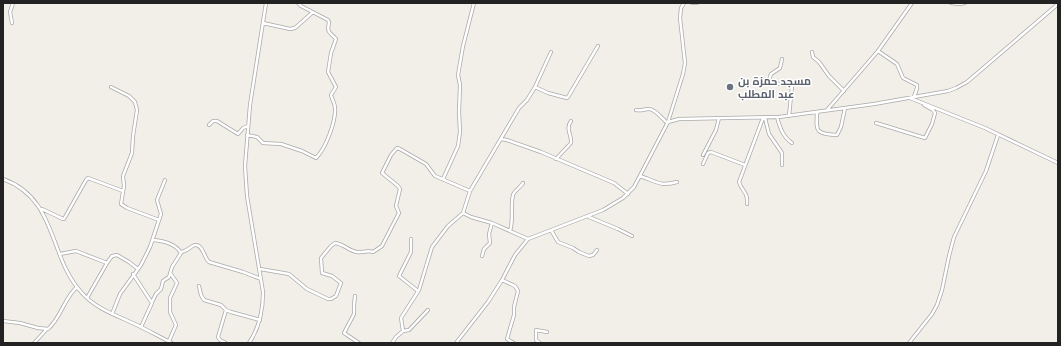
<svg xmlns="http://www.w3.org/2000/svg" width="1061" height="346" font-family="Arial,Cairo,sans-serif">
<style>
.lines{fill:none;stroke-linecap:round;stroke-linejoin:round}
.minor-casing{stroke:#a9a9a9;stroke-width:4}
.minor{stroke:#fff;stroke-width:2.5}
.worship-dot{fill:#6b7280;stroke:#fff;stroke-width:1.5}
.labels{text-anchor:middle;stroke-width:3;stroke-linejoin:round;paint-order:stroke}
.worship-label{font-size:11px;font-weight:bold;fill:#5b616d;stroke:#fff;text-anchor:start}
</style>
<rect width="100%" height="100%" fill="#f2efe9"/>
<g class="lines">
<g class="minor-casing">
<path id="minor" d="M692,3h5
M951,3l8,1 6,-1
M12,23l-2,-11 3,-9
M263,23l27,6 5,-1 18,-16
M878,51l19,13 6,14 14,7v3l-3,9
M812,52l1,5 6,5 10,14 15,15
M782,59l-2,9 -9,6 -2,6c8,6 15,3 23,6l-3,30
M111,87l18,9 6,6 2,8 -4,26 -1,17 -9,23 1,10 -3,18 6,4 32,12
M535,87l16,-35
M910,98l75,30 73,35
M636,110c7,1 7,-1 13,-1 6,0 14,10 18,14
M827,110l51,-59 34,-48
M817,112c-1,19 -2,22 20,23l4,-8 4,-19
M777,117c3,11 6,20 15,26
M765,118l4,16 13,19v12
M668,122l11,-3 100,-2 95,-13 74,-13 8,-3 11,-6 91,-78
M876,123l49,15 7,-14 3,-11 -2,-3 -9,-5 1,-1
M209,125l4,-4h4l21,13 5,-6 5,-2
M247,135l10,2 6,6 18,1 21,7 14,7c10,-10 20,-37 19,-50 0,-5 -3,-8 -4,-13l5,-8 -8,-15 3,-19 5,-14c-7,-8 -9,-5 -7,-17l-1,-2 -27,-14 -3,-3
M501,139l6,1 34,12 73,31 14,11
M703,155l13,-25 3,-12
M556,159l15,-16c1,-8 -6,-14 0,-22
M703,164l5,-11 3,-1 34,13
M640,176c16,5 20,11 37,6
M3,179c55,20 45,78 79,114 14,16 36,23 55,32 12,6 23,12 35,18
M443,179l15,-33 2,-14 -1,-20 1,-27 -2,-10 5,-29 11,-43
M747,204c1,-13 -5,-12 -8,-22l24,-64
M42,209l21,10h1l22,-39 2,-2 35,13
M463,213l8,4 21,6 36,16
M589,217l29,12 14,7
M551,230l7,12 15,6 6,4 10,4 4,-1 4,-5
M510,231c4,-13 0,-23 3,-36 1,-4 7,-7 10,-12
M411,239v13l-12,24 19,15
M181,252c7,-1 11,-7 14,-7 8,-1 9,13 14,17l34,10 18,7
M60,254l16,-3 31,12 5,-7 5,-1 12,7 9,7
M482,256l2,-7 6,-6 -1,-9 3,-11
M260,269l29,5 18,15 21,10h3l5,-3 5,-13 -9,-7 -10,-3 -1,-15 10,-12 4,-3c9,1 14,8 22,9 6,1 9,-2 16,0l9,-6 17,-33 -3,-7 4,-17 -2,-3 -16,-13 9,-18 6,-7 3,1 26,15 9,12 35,15
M133,274l19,29 -11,24
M502,280l13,6 3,5 -4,16v8l-7,24 7,4
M199,286l2,9 3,5 17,5 5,5 5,2 29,8
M355,296l-1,9v9l-10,19 15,10
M87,298l20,-35
M152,302l4,-8 5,-5 2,-8 6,-4 3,-10 9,-14c-6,-10 -18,-12 -28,-13
M112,314l8,-20 21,-29 9,-18 11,-33 -4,-14 8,-20
M3,321l17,2 18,5 10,1c13,-11 16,-31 29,-42
M403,331l-2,-13 18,-28 13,-43 16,-21 15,-13 7,-22 49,-83 8,-8 8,-13 13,6 19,5 1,-1 30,-51
M169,341l7,-16 -6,-13v-14l7,-15 -6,-9
M34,343l13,-14
M226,343l-6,-3 -2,-3 8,-27
M249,343c11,-16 14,-32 14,-51l-16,-96 -2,-30 5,-61 16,-102
M392,343l4,-6 7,-6 6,-1 19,-20
M456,343l32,-41 14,-22 13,-25 13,-16 75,-29 20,-12 11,-11 34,-65 15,-48 2,-11 -5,-45 1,-10 3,-5
M540,343l-4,-3v-10l11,2
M909,343l23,-29 5,-9 5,-15 7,-34 5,-19 32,-66 12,-36"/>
</g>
<use href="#minor" class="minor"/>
</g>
<circle class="worship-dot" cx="730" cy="87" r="4"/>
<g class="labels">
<g class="worship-label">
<text x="738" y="85">مسجد حمزة بن<tspan x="738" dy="13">عبد المطلب</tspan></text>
</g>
</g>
<rect width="1061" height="346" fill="none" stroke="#222222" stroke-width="8"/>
</svg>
